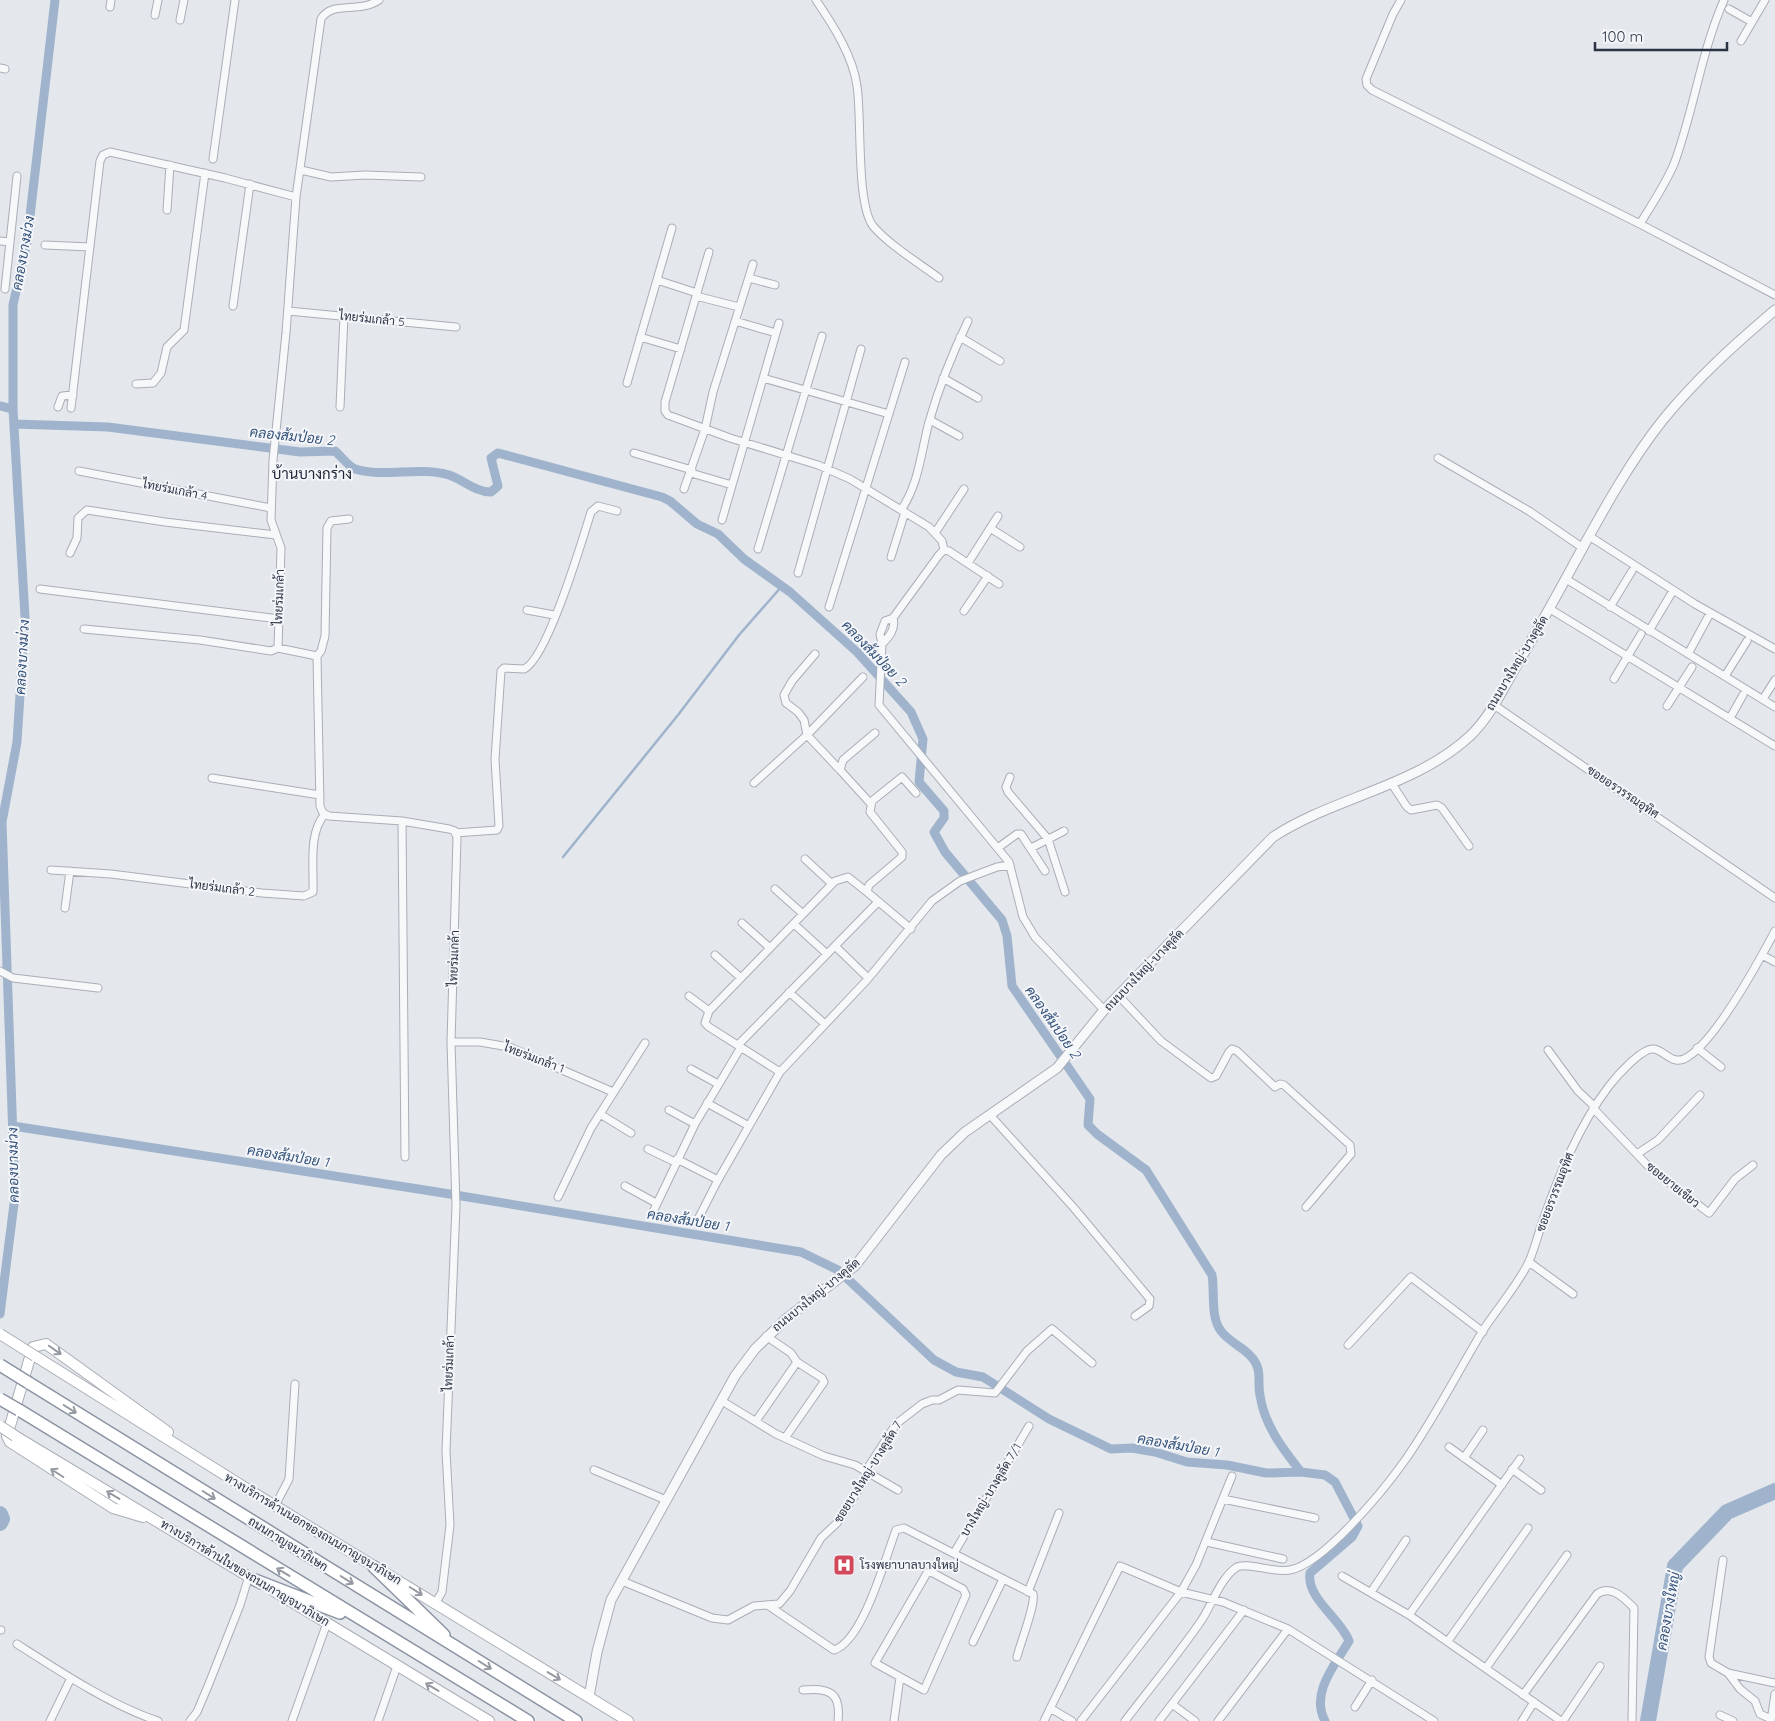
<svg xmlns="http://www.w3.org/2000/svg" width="1775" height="1721" font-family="Quicksand,Sarabun,sans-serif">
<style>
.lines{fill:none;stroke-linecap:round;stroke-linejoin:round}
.stream{stroke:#9fb4cc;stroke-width:2.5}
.canal{stroke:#9fb4cc;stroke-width:9}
.river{stroke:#9fb4cc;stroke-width:16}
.minor-casing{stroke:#a9aeb7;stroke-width:9}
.tertiary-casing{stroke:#a9aeb7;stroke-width:11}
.secondary-casing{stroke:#a9aeb7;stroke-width:12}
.trunk-casing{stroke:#8b94a3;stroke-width:14}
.minor{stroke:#f7f8fa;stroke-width:7}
.tertiary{stroke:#f7f8fa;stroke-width:9}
.secondary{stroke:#fff;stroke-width:10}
.trunk{stroke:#fff;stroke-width:11}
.secondary-bridge-casing{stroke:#a9aeb7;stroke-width:12;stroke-linecap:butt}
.trunk-bridge-casing{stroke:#8b94a3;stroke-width:14;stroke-linecap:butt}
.secondary-bridge{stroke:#fff;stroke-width:10}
.trunk-bridge{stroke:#fff;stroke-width:11}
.oneway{stroke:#959aa2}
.labels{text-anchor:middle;stroke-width:4;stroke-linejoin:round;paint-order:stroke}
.street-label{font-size:12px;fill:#2b3445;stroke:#f4f6f9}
.poi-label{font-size:12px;fill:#2b3445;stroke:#f4f6f9;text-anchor:start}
.water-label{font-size:14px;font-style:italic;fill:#34527a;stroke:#f4f6f9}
.quarter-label{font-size:15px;fill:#1d2536;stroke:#f4f6f9}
</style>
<rect width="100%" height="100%" fill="#e4e7ec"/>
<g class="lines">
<path class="stream" d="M563,857l115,-142 61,-80 43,-49"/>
<path class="canal" d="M0,406l13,3
M14,424l94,3 192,25 35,-1c6,5 13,15 20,18 30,9 63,-3 94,6 15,5 26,17 42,17l7,-6 -7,-28 7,-5 164,44 8,4 27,23 21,10 26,25 46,33 67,60 54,60 12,27 -4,43 25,29v7l-10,14 11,20 57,68 5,16 5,50 78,113 -2,26 9,9 49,36 66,105c3,16 -2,42 9,56 10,14 32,19 37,38 2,8 0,18 2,26 4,30 23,54 41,77
M13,1126l418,65 370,61 37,18 96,90 22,12 27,5 66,42 62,30 21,-1 23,4 32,10 40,3 39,8 35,-1 24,3 10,7 23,44 -6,11 -42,36c-4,25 31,46 39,68 -14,24 -39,52 -24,80
M0,1314l15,-118 -13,-374 15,-80 8,-125 -12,-208v-104l14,-63 28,-242"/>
<path class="river" d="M0,1514l2,5 -2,4
M1648,1721l27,-155 52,-54 48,-21"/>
<g class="minor-casing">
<path id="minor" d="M379,0c-20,14 -47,0 -58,19l-25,178 -10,136 -13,127 -2,60 10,28 -3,100 39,8 3,150 3,7 6,3 73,5 47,8 6,2 2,7 -6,204 5,164 -10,245 4,74 -8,67 -7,12
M816,0c17,25 37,56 41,86 5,31 -1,118 16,140 16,19 46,37 66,52
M1401,0l-8,14 -27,65 1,6 5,5 268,134 135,71
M110,7l1,-7
M1729,9l23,13
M155,15l3,-15
M180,20l4,-20
M1741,41l24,-41
M0,68l5,1
M213,159l22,-159
M301,170l30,7 34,-2 56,2
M167,210l3,-45
M1640,224c12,-20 25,-39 34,-60 20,-54 27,-112 50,-164
M0,241l10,1
M45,245l45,2
M709,252l-44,150v9l3,4 62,23 88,27 32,14 79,48 13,14 2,9
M749,278l26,7
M657,280l40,13
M5,289l12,-113
M696,296l43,11
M233,306l17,-122
M288,311l168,16
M735,321l41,12
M640,337l41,12
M960,337l40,24
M763,378l126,36
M943,378l35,20
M627,383l45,-155
M136,384l17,-1 8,-10 6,-26 17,-17 21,-157
M58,407l4,-11 11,-1
M340,407l4,-91
M71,408l29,-247 3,-6 7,-3 115,26 71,19
M930,420l29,16
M634,453l58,17
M1438,458l91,53 54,37
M79,471l192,37
M691,473l41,12
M684,489l21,-60 8,-37 40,-128
M901,510c18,-26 20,-58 28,-88 10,-35 23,-68 39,-101
M722,520l57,-197
M990,528l30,19
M935,533l29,-44
M1589,536l106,68 80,45
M758,549l64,-213
M70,553l7,-15 1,-20 9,-8 78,12 111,13
M891,557l14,-45
M968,563l30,-47
M798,573l63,-224
M1566,579l209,128
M999,584l-50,-33 -5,-1 -5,5 -46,63 -8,3 -5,13 2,10 -3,61 130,157 14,55 12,20 69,73
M40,589l239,30
M829,607l76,-245
M1610,607l22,-36
M1550,609l225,137
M527,610l27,5
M964,611l24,-35
M84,629l116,11 71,11 7,-3
M1649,631l22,-37
M882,644c7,-7 14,-15 11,-26
M815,654l-23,27 -8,14 2,8 12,9 6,8 3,15 33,35
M1688,654l20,-37
M317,656l4,-5 4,-15 2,-108 4,-7 18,-2
M1725,676l22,-35
M1614,679l27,-45
M1763,699l12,-19
M1494,705l281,193
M1667,706l25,-39
M1730,718l13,-23
M1010,777l-4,10 2,5 40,47 17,53
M212,778l108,17
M754,783l53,-48 56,-58
M1392,784l15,23 4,3 26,-5 5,3 27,38
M871,804l-31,-34 3,-10 32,-27
M402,821l3,336
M455,833l42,-3 2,-4 -4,-67 6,-88 3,-3 20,1c23,-10 58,-128 67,-157l7,-6 19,5
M999,847l18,-13h4l24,37
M1031,848l33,-17
M805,859l27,25
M51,870l60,4 151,19 42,3 9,-4c1,-25 -5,-59 12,-78
M775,889l28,25
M65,908l5,-37
M742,923l28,25
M794,924l33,30
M911,929l-44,-37 2,-7 33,-28v-5l-32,-40 2,-11 30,-24 14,16
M835,946l33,32
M715,955l26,23
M1762,955l13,7
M0,971l13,7 85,10
M789,992l36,32
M1118,995l43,46 50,37 5,-2 13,-24 3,-3 5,2 38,36 5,-3 4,1 66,60 1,9 -45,53
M689,996l20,15
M451,1042h29l29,5 104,45
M738,1045l140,-143
M1697,1048l24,19
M1548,1050l30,41 16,15
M691,1069l27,15
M780,1072l-71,-45 -4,-4 4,-12 126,-130 13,-4 19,15
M707,1103l42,23
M1593,1108l57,60 59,45 26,-34 18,-14
M669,1110l26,14
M600,1114l31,19
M990,1115l84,93 76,91 -1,7 -14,10
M648,1149l27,13
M1637,1154l21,-14 42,-45
M677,1159l41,21
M625,1186l31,17
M558,1197l33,-69 54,-85
M652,1214l43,-90 46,-77
M696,1223l22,-43 62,-108 87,-92 65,-79 28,-20 37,-14 13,-2
M1529,1262l44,32
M1348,1345l63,-68 72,55
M722,1401l54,33 48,22 31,9 43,25
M756,1421l41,-59 -6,-9 -25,-17
M785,1438l39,-56 -2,-4 -25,-16
M1449,1447l53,38
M1464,1458l19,-28
M1512,1469l29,21
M594,1470l72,30
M1223,1499l92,19
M275,1506l14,-27 6,-95
M1207,1542l76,17
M954,1553l75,-127
M1723,1560l-14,97 2,6 17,10 12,16 15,12 5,13 11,5
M931,1572l32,17 3,6 -42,95 -49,-27 52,-90z
M1342,1576l67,39 152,106
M622,1581l90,37 16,2 26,-14 25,-2 11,-13 31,-53 16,-15 29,-45 3,-12 27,-42 26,-20 10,-4h7l19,-10 37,3 32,-42 25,-22 40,34
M1028,1592l31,-79
M1371,1592l35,-52
M769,1606l65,44c29,-9 51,-91 62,-120l8,-2 129,66c3,10 -13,50 -16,63
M1409,1615l111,-156
M0,1630h1
M1448,1641l80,-113
M973,1642l30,-63
M17,1644c42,27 95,62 141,77
M1486,1668l81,-113
M1728,1673l47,10
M803,1690c28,-3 38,4 35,31
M1523,1695l74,-101c14,-10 27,4 37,14l-2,113
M1172,1704l23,17
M1355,1707l17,-27
M1050,1708l22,13
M1720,1715l13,6
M50,1721l21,-43
M190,1721l7,-9 11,-26 32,-81 9,-29
M292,1721l35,-98
M378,1721l19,-55
M894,1721l6,-44
M1044,1721l76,-155 61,26 42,10 65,27 146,92
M1081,1721l100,-129 15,-27 36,-89
M1125,1721c25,-33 52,-65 76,-100 11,-16 19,-43 36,-54 9,-5 37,6 53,3 33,-6 93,-79 113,-107 30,-42 53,-88 79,-131 13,-21 40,-52 48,-73 5,-12 8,-24 12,-36 17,-48 36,-96 67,-137 7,-9 33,-39 45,-37 11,2 17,15 30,10 30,-14 75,-98 91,-128
M1159,1721l85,-111
M1218,1721l70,-92
M1522,1721l12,-19
M1563,1721l37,-55
M1771,1721l4,-27"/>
</g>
<g class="tertiary-casing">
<path id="tertiary" d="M589,1697l8,-45 14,-52 124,-224 20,-27 32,-31 68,-52 86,-111 24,-23 92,-64 47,-58 169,-173c61,-40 142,-50 197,-101 19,-18 31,-43 44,-66 24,-40 46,-81 68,-121 24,-44 50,-90 80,-128 34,-42 73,-77 113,-111"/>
</g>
<g class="secondary-casing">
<path id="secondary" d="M35,1356l209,131 384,234
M15,1436l246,148
M143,1517l-30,-9 -103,-66 -3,-6 26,-89 13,-3 122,88
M274,1591l215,130"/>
</g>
<g class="trunk-casing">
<path id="trunk" d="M29,1383l547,338
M19,1410l509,311
M374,1567l70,68
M255,1580l85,33"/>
</g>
<use href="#minor" class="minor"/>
<use href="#tertiary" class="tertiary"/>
<use href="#secondary" class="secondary"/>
<use href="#trunk" class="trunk"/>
<g class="secondary-bridge-casing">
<path id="secondary-bridge" d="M0,1334l35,22
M0,1426l15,10"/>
</g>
<g class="trunk-bridge-casing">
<path id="trunk-bridge" d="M0,1365l29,18
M0,1399l19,11"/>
</g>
<use href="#secondary-bridge" class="secondary-bridge"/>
<use href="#trunk-bridge" class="trunk-bridge"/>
</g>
<defs><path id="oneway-shaft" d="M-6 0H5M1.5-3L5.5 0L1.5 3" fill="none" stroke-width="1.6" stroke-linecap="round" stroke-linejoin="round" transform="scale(1.25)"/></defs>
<g class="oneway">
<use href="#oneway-shaft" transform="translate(55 1350) rotate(35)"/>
<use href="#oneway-shaft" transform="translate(70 1409) rotate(32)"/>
<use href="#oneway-shaft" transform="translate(57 1473) rotate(-148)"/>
<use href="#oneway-shaft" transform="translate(113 1495) rotate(-149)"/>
<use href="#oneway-shaft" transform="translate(209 1495) rotate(32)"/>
<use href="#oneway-shaft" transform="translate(283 1572) rotate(-149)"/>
<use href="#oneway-shaft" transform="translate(347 1580) rotate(32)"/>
<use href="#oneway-shaft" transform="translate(416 1591) rotate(32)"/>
<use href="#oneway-shaft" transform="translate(485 1665) rotate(32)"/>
<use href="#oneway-shaft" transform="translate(554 1676) rotate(31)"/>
<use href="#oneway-shaft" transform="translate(432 1687) rotate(-149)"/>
</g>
<defs>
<g id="hospital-square" transform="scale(1.125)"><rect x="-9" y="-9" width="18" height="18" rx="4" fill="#d1495b" stroke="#f4f6f9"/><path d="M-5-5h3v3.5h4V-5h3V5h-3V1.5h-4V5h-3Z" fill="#fff"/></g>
</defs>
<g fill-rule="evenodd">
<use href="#hospital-square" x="844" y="1565"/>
</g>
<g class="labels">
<g class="street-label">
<text transform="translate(372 319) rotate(6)" y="4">ไทยร่มเกล้า 5</text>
<text transform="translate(175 490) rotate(11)" y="4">ไทยร่มเกล้า 4</text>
<text transform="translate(279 597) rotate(-88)" y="4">ไทยร่มเกล้า</text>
<text transform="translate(1517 663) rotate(-59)" y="4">ถนนบางใหญ่-บางคูลัด</text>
<text transform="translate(1623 792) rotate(34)" y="4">ซอยอรวรรณอุทิศ</text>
<text transform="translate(222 888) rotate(7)" y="4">ไทยร่มเกล้า 2</text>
<text transform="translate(454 958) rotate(-88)" y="4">ไทยร่มเกล้า</text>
<text transform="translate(1144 970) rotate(-46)" y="4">ถนนบางใหญ่-บางคูลัด</text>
<text transform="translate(534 1058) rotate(21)" y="4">ไทยร่มเกล้า 1</text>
<text transform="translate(1673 1185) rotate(39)" y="4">ซอยยายเขียว</text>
<text transform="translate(1555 1192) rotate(-69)" y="4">ซอยอรวรรณอุทิศ</text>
<text transform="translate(816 1295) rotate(-39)" y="4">ถนนบางใหญ่-บางคูลัด</text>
<text transform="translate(449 1363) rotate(-88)" y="4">ไทยร่มเกล้า</text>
<text transform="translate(868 1472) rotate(-58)" y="4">ซอยบางใหญ่-บางคูลัด 7</text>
<text transform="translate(991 1490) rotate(-59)" y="4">บางใหญ่-บางคูลัด 7/1</text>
<text transform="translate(313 1529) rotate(31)" y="4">ทางบริการด้านนอกของถนนกาญจนาภิเษก</text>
<text transform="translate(288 1544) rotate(32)" y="4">ถนนกาญจนาภิเษก</text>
<text transform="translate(245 1573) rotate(31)" y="4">ทางบริการด้านในของถนนกาญจนาภิเษก</text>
</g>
<g class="poi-label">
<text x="860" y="1569">โรงพยาบาลบางใหญ่</text>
</g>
<g class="water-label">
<text transform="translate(23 253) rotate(-80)" y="5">คลองบางม่วง</text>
<text transform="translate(292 436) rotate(6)" y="5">คลองส้มป่อย 2</text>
<text transform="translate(874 653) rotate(46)" y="5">คลองส้มป่อย 2</text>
<text transform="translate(22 657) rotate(-87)" y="5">คลองบางม่วง</text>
<text transform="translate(1053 1022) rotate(55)" y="5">คลองส้มป่อย 2</text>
<text transform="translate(288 1156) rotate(9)" y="5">คลองส้มป่อย 1</text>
<text transform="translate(13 1165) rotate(-91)" y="5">คลองบางม่วง</text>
<text transform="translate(688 1220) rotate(9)" y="5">คลองส้มป่อย 1</text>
<text transform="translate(1178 1445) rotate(10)" y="5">คลองส้มป่อย 1</text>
<text transform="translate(1668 1611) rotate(-80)" y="5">คลองบางใหญ่</text>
</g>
<g class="quarter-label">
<text x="312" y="479">บ้านบางกร่าง</text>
</g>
</g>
<path d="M1595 42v8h132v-8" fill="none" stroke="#2b3445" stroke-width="2.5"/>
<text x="1602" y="42" font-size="15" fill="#2b3445" stroke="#f4f6f9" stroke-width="4" paint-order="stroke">100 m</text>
</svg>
